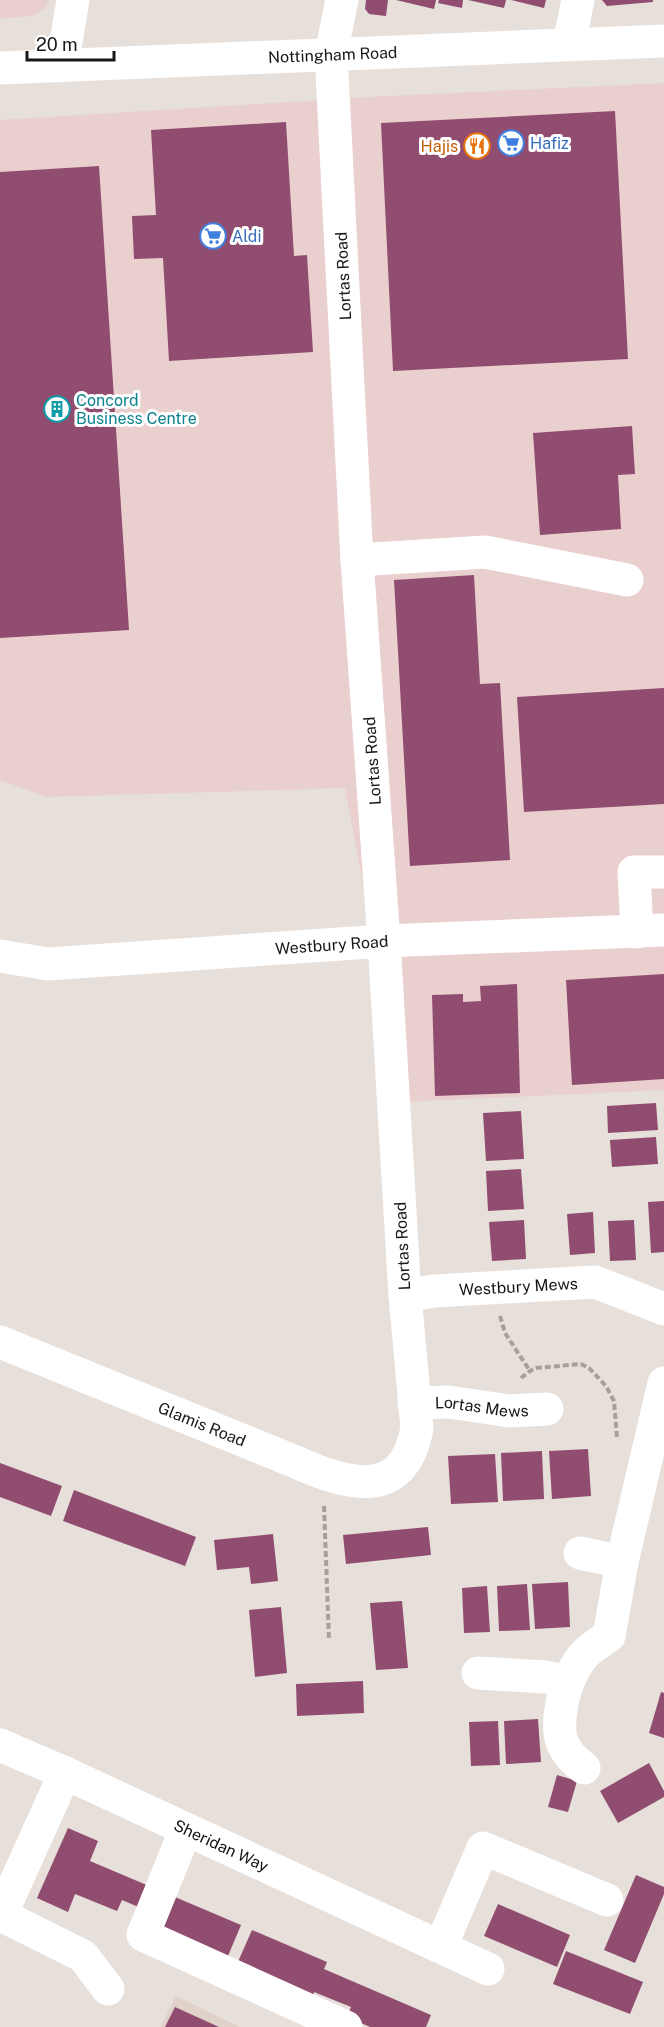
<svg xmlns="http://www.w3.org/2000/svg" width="664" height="2027" font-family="'Public Sans',sans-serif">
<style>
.commercial{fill:#eacfcf}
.built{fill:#e0d2c9}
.building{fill:#914d6f}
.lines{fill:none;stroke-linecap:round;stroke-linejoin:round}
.path{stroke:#a6a09c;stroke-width:4;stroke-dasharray:6 3;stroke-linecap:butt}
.minor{stroke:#fff;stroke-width:33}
.major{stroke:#fff;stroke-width:33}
.labels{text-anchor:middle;stroke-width:6;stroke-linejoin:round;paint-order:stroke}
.street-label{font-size:16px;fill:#191715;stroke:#fff}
.shop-label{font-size:16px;fill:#366cbe;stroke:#fff;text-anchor:start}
.food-label{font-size:16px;fill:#c56008;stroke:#fff;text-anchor:end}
.culture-label{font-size:16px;fill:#0d838f;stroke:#fff;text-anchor:start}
</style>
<rect width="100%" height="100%" fill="#e6dfda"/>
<path class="commercial" d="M0,0h50l-5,8 -13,8 -32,3z
M664,83v1007l-260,12 -59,-314 -299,9 -46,-17v-660l368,-23z"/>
<path class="built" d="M176,1996l64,31h-79z"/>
<path class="building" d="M366,0h22l-2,16 -17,-2 -4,-5z
M396,0h40l-2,9z
M439,0h24l-1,8 -24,-5z
M468,0h38l-2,8z
M511,0h35l-2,8z
M602,0h51v2l-46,4z
M615,111l13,248 -235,12 -12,-248z
M286,122l8,134 13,-1 6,97 -144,9 -6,-103 -29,1 -2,-43 24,-1 -5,-85z
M99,166l30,464 -129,8v-466z
M632,426l3,48 -17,1 3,54 -81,6 -7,-102z
M474,575l6,109 20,-1 10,177 -100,6 -16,-286z
M664,688v116l-140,8 -7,-115z
M664,974v105l-92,6 -6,-105z
M517,984l3,109 -85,3 -3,-101 31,-1v8l18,-1 -1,-15z
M656,1103l2,27 -50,3 -1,-27z
M521,1111l3,48 -38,2 -3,-48z
M656,1137l2,27 -46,3 -2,-27z
M521,1169l3,40 -36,2 -2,-40z
M664,1201v51l-13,1 -3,-51z
M593,1212l2,41 -25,2 -3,-41z
M524,1220l2,39 -34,2 -3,-39z
M634,1220l2,40 -26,1 -2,-40z
M588,1449l3,47 -39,3 -3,-48z
M542,1451l2,48 -41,2 -2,-48z
M495,1454l3,48 -47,2 -3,-48z
M0,1463l62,23 -11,30 -51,-19z
M74,1490l122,47 -11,29 -122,-45z
M428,1527l3,28 -85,9 -3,-29z
M273,1534l5,47 -27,3 -2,-17 -32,3 -3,-30z
M568,1582l2,45 -35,2 -3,-45z
M527,1584l3,46 -31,1 -2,-45z
M487,1586l3,46 -26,1 -2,-45z
M402,1601l6,67 -32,2 -6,-67z
M281,1607l6,66 -32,4 -6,-67z
M363,1681l1,32 -67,3 -1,-32z
M661,1692l3,1v45l-15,-5z
M538,1719l3,43 -35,2 -2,-43z
M498,1721l2,44 -29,1 -2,-44z
M649,1763l15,28v6l-46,26 -18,-32z
M557,1775l20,6 -9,31 -20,-5z
M68,1828l30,13 -8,20 151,64 -13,31 -75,-32 4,-9 -35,-15 -5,11 -42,-17 -7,18 -31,-14z
M636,1875l28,12v7l-29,69 -31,-13z
M498,1904l72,31 -13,32 -73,-31z
M252,1930l75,32 -3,7 107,46 -5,12h-56l-23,-10 4,-10 -37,-15 -1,4 -76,-32z
M566,1951l77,31 -13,32 -77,-30z
M175,2007l44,20h-54z"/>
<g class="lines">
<path class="path" d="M500,1316l5,17 25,38
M521,1378l9,-7 6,-3 45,-4 8,4 17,18 8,15 3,37
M324,1506l5,134"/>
<g class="minor">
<path d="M569,44l9,-44"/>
<path d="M62,66l11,-66"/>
<path d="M357,560l128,-8 142,28"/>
<path d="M637,932l-3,-60h30"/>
<path id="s1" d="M0,956l48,8 336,-23 280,-11"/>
<path id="s2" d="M405,1296l29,-5 161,-9 69,27"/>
<path id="s3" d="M0,1342l296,120c50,23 108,40 121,-34l-12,-132 -21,-355 -27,-381 -26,-506 11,-54"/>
<path id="s4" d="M414,1403l35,-1 60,9 38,-2"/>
<path d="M580,1553l42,9"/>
<path d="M478,1673l68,4 22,5"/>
<path id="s5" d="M0,1745l65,28 423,196"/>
<path d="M584,1768c-28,-20 -27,-39 -21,-70 4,-15 10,-30 20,-42 7,-8 17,-14 26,-20l13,-74 42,-179"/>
<path d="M186,1829l-43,106 203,92"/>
<path d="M1,1915l82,41 25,33"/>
<path d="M0,1917l65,-144"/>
<path d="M441,1946l42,-98 124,52"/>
</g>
<path class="major" id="s6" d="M0,68l664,-27"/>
</g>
<defs>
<g id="supermarket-ring" transform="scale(1.35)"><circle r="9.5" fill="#fff" stroke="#3f7fe0" stroke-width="1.5"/><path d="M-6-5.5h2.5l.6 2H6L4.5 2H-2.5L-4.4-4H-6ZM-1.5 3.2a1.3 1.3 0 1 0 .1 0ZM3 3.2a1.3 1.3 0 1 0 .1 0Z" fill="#3f7fe0"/></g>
<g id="restaurant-ring" transform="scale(1.35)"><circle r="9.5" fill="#fff" stroke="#e8710a" stroke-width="1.5"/><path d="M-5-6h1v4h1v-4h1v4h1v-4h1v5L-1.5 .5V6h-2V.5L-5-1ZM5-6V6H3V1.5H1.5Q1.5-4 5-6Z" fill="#e8710a"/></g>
<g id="building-ring" transform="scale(1.35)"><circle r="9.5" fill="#fff" stroke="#0f9aa8" stroke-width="1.5"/><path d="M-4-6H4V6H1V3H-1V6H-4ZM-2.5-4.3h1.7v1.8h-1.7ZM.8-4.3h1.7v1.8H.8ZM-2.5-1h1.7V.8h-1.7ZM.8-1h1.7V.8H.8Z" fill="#0f9aa8"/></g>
</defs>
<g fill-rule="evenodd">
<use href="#supermarket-ring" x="511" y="143"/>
<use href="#restaurant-ring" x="477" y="146"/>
<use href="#supermarket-ring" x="213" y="236"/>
<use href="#building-ring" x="57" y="409"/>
</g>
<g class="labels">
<g class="street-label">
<text dy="6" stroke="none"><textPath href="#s6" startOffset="333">Nottingham Road</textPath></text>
<text transform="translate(343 276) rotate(-93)" y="6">Lortas Road</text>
<text transform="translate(372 761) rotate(-94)" y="6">Lortas Road</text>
<text dy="6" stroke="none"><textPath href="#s1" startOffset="333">Westbury Road</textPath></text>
<text transform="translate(402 1246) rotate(-93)" y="6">Lortas Road</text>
<text dy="6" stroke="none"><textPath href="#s2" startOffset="114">Westbury Mews</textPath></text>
<text dy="6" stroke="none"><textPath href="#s4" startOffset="68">Lortas Mews</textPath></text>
<text dy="6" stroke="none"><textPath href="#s3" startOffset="218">Glamis Road</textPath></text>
<text dy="6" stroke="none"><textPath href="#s5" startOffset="243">Sheridan Way</textPath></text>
</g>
<g class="shop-label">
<text x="530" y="149">Hafiz</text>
<text x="232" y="242">Aldi</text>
</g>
<g class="food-label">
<text x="458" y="152">Hajis</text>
</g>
<g class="culture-label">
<text x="76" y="406">Concord<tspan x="76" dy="18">Business Centre</tspan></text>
</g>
</g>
<path d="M27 51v9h87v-9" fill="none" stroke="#191715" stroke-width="3"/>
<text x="36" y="51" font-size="18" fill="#191715" stroke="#ffffff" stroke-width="4.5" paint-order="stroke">20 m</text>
</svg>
